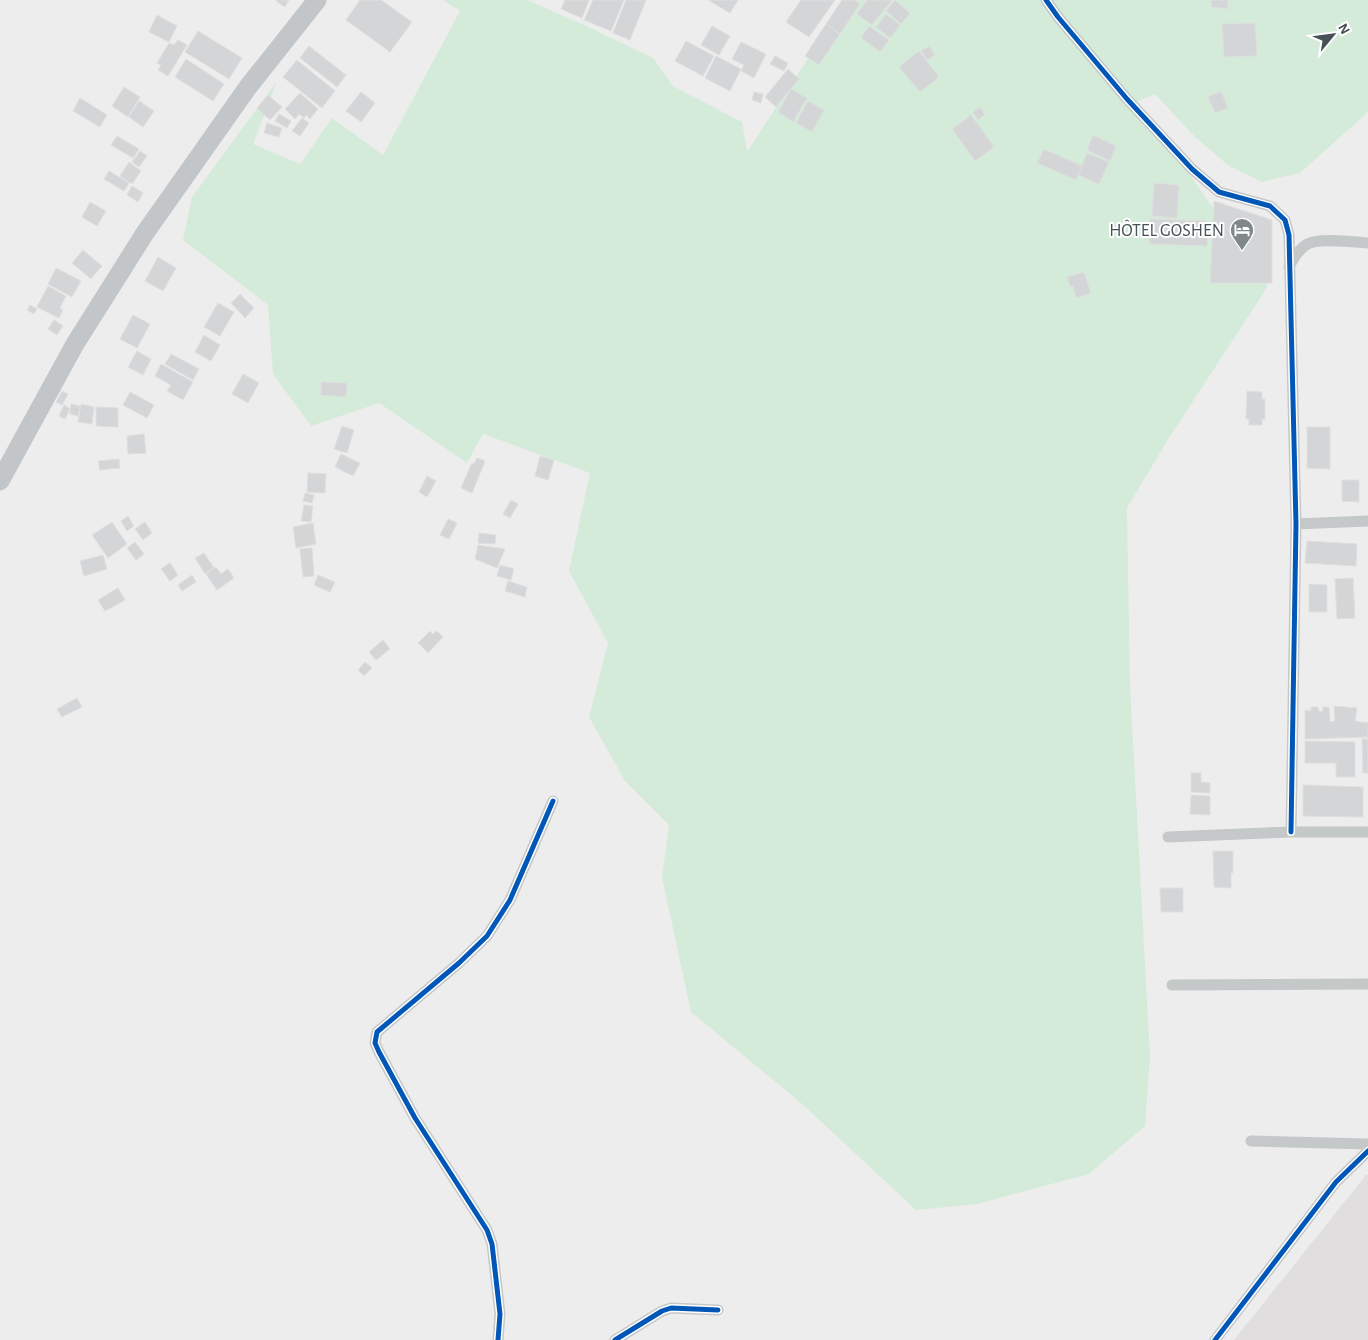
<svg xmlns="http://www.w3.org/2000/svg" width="1368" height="1340" font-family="'Alegreya Sans',sans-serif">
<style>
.education{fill:#e0dedf}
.green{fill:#d4ebd9}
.building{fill:#d4d5d6;stroke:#dfdfe0}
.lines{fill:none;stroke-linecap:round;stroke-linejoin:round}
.street{stroke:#c5c8c8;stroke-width:11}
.primary{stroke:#c3c6c8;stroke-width:19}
.cycleway-casing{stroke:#fff;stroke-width:8}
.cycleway{stroke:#0057b8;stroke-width:5}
.labels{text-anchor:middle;stroke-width:4;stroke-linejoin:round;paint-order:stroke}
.poi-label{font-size:18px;fill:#465257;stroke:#fff;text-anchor:end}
</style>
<rect width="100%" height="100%" fill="#eeeded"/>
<path class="education" d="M1366,1175h2v165h-134z"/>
<path class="green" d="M443,0h84l53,23 73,35 20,28 69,36 5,30 99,-152h522v112l-68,61 -38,9 -33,-16 -34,-29 -40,-43 -17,7 130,185 -99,152 -42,70 3,178 20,370 -5,70 -56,48 -112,30 -61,6 -115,-107 -110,-91 -29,-135 7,-52 -44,-44 -36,-64 19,-74 -39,-72 21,-98 -107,-39 -16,29 -88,-60 -68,23 -38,-52 -5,-69 -85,-65 9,-43 85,-116 -24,63 47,20 32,-46 51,37 77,-144z"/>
<path class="building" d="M276,0h13l-4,7 -9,-6z
M360,0h21l31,22 -22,30 -44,-32z
M565,0h24l-7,18 -21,-9z
M593,0h31l-13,31 -27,-11z
M626,0h20l-16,40 -17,-7z
M708,0h30l-8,13z
M801,0h34l-26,37 -23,-15z
M842,0h13l5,4 -20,30 -14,-10z
M867,0h25l-20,25 -15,-11z
M895,0l15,13 -9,11 -15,-13z
M1211,0h17v9l-17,-2z
M886,14l14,11 -10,13 -14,-11z
M157,15l20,11 -8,16 -20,-10z
M1255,23l2,33 -33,1 -2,-33z
M826,24l14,10 -21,31 -14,-9z
M712,26l18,10 -11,19 -18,-10z
M869,26l20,14 -9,12 -19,-14z
M198,31l44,27 -13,21 -44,-27z
M178,40l9,5 -19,31 -10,-6 3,-5 -4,-2 12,-20 5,2z
M686,41l28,15 -11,20 -28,-15z
M741,42l25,12 -12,24 -13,-7 3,-6 -12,-6z
M309,46l37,29 -9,12 -37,-29z
M929,46l6,9 -8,5 -6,-9z
M919,51l20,26 -19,15 -21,-25z
M716,56l25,13 -11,22 -25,-13z
M775,56l13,7 -4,8 -14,-7z
M186,59l38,25 -11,17 -38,-24z
M297,60l38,31 -13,17 -39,-31z
M788,69l11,10 -23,28 -11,-10z
M124,87l16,10 -12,20 -16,-11z
M791,89l16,9 -14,24 -15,-10z
M1221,91l7,17 -13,5 -7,-16z
M361,92l14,11 -14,19 -15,-11z
M754,92l9,2 -2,9 -9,-3z
M300,93l18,16 -8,10 -4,-4 -2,3 -5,-4 -4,5 -10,-10z
M268,95l14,12 -12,13 -13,-12z
M80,98l27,17 -7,12 -27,-16z
M139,101l15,10 -11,16 -14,-10z
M808,101l16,9 -12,22 -16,-9z
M980,107l5,8 -7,5 -5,-8z
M279,114l12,7 -4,7 -12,-7z
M971,115l23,32 -19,14 -23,-32z
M302,118l7,5 -9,13 -8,-5z
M267,123l15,5 -3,9 -15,-4z
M1093,135l23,11 -6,15 -23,-11z
M117,136l22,13 -6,9 -22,-13z
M1044,149l38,17 -6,14 -39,-17z
M140,151l7,5 -8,11 -7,-5z
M1087,153l22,9 -10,22 -21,-9z
M129,162l12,9 -9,13 -12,-8z
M109,171l20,12 -5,8 -20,-12z
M1154,183l25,2 -2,33 -25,-2z
M132,186l11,7 -5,9 -11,-7z
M1214,201l58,19v63h-62z
M90,202l16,9 -9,15 -15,-9z
M1149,219l59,2 -1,25 -58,-2z
M83,250l19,16 -11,13 -19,-16z
M158,257l18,11 -13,23 -18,-10z
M56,268l25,13 -9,16 -24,-13z
M1084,272l7,21 -15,5 -3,-12 -3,1 -3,-10z
M48,286l18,10 -6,12 3,2 -4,8 -22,-11z
M240,294l14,14 -9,10 -14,-15z
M218,303l16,9 -14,24 -16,-9z
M30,305l7,4 -3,5 -7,-4z
M133,315l17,9 -13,24 -17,-9z
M54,320l9,6 -6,9 -9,-6z
M204,335l16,10 -9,16 -16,-9z
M137,351l14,8 -8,16 -15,-8z
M171,354l28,15 -6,11 -28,-16z
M161,364l32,18 -10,18 -16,-9 4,-6 -16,-9z
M243,374l16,9 -11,20 -16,-9z
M321,382l26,1 -1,14 -25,-2z
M62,391l6,3 -6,11 -6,-3z
M1247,391l15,1v7h3v20h-3v6h-13v-6h-3z
M130,392l24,13 -7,13 -24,-13z
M71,404l9,2 -2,10 -8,-2z
M81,404l13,3 -2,17 -14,-2z
M64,405l6,4 -5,10 -6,-3z
M96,407l22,1v19l-22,-1z
M342,426l12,4 -7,23 -13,-4z
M1307,427h23v42l-23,-1z
M144,434l2,19 -18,1 -1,-18z
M341,454l19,9 -7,13 -18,-9z
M540,456l14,4 -6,20 -13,-4z
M477,458l8,3 -13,32 -11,-5 11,-25 2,1z
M119,459l1,9 -20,2 -2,-9z
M308,473l18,1 -1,19 -18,-1z
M427,476l9,5 -9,16 -8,-5z
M1342,480h17v22l-17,-1z
M305,493l9,2 -2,8 -9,-2z
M511,500l7,4 -8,14 -7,-4z
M304,505l9,1 -2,16 -10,-1z
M128,516l6,10 -7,5 -6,-10z
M448,519l9,4 -8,16 -9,-4z
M112,522l15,22 -19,14 -16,-23z
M145,522l7,11 -9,7 -8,-11z
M313,523l3,21 -20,4 -3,-21z
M479,533l17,2 -1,9 -17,-1z
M1307,541l50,3 -1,22 -51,-3z
M135,542l9,12 -8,6 -9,-12z
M478,545l27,4 -8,19 -22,-9z
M312,548l2,28 -11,1 -3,-28z
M204,553l10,15 -9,6 -10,-16z
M103,555l4,14 -23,7 -4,-15z
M170,563l8,12 -8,6 -9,-12z
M500,565l14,4 -3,11 -14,-4z
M216,567l5,7 7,-5 6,9 -17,12 -11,-16z
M192,575l4,7 -14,9 -4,-6z
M318,575l17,7 -5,10 -16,-7z
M1353,578l2,40 -18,1 -2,-40z
M508,581l19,6 -2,10 -20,-6z
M1309,584l18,1v27h-18z
M118,588l7,12 -20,11 -7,-11z
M430,631l3,3 4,-3 6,6 -15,16 -10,-10z
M383,640l7,9 -14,11 -7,-8z
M365,662l7,6 -8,8 -6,-6z
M77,698l5,9 -20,10 -5,-8z
M1334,706l23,2 -2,13 13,2v14l-63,2v-29l6,1v-4h7l1,4 3,1 1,-5h6l1,15 5,-1z
M1362,739h6v34h-5z
M1305,741l50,1v35h-19v-14h-31z
M1191,773h10v9l9,1v10l-19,-1z
M1303,785l60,2v30l-60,-1z
M1191,795l19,1v19l-20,-1z
M1213,851h20v22h-2v15l-17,-1z
M1160,888h23v24h-22z"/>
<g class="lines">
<path class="street" d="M1046,0l12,17 69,82 65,70 27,23 51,14 15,14 4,15 7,289 -5,308
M1289,267c4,-8 9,-17 17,-22 10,-8 48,-3 62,-2
M1296,524l72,-3
M1168,837l123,-5h77
M1172,985l196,-1
M1251,1141l117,3
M498,1340l2,-26 -8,-70 -5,-14 -72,-112 -36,-66 -4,-9 2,-11 82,-69 28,-27 23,-36 43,-99
M615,1340l47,-29 9,-3 47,2
M1215,1340l121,-158 32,-31"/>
<path class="primary" d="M0,481l75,-137 70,-111 103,-146 69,-87"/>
<g class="cycleway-casing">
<path id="cycleway" d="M1046,0l12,17 69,82 65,70 27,23 51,14 15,14 4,15 7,289 -5,308
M498,1340l2,-26 -8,-70 -5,-14 -72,-112 -36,-66 -4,-9 2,-11 82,-69 28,-27 23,-36 43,-99
M615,1340l47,-29 9,-3 47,2
M1215,1340l121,-158 32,-31"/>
</g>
<use href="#cycleway" class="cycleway"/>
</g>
<defs>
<g id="hotel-pin" transform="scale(1.25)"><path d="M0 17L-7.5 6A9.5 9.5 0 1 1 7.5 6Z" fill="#81888c" stroke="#fff"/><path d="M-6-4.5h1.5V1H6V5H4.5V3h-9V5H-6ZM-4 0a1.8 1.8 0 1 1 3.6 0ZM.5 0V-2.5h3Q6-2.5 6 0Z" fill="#fff"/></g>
</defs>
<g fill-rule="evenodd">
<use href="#hotel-pin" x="1242" y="230"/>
</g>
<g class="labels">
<g class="poi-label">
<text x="1224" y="236">HÔTEL GOSHEN</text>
</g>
</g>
<g transform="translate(1333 35) rotate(61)" stroke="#ffffff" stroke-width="4" paint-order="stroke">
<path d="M0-4L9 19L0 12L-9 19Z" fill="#465257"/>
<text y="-8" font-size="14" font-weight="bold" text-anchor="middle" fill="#465257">N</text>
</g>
</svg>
